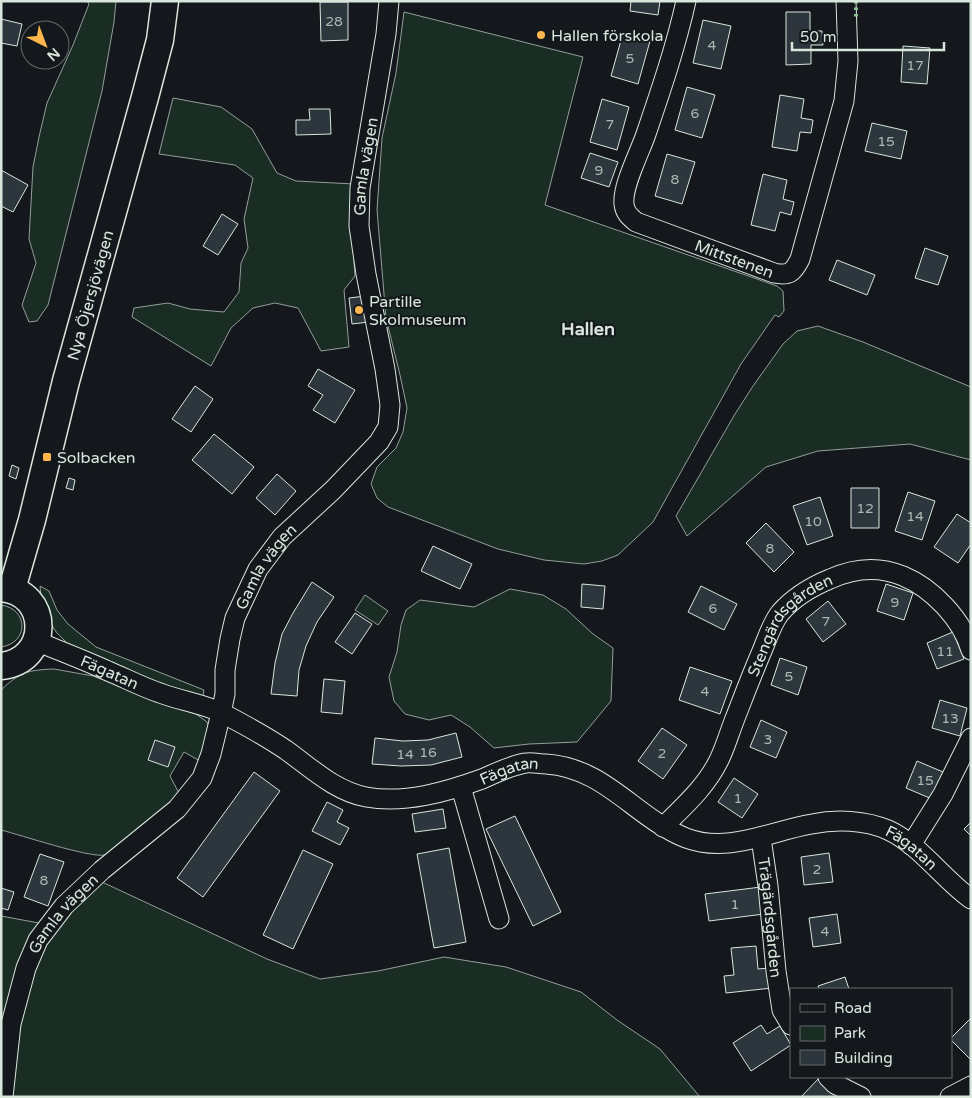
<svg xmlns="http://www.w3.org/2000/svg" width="972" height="1098" font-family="'Varela Round',sans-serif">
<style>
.green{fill:#1a2d24;stroke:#939e99}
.building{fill:#2c363c;stroke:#d8e6dc}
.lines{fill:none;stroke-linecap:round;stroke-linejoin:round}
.street-casing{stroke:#d8e6dc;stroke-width:21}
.secondary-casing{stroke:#d8e6dc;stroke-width:29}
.street{stroke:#14181c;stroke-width:19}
.secondary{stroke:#14181c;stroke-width:26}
.hedge{stroke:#8ac095;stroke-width:4;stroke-dasharray:2.5 4;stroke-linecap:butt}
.poi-dot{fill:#ffb74d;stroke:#14181c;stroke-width:2}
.labels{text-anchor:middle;stroke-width:4;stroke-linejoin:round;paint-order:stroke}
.number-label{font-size:14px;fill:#adbab4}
.poi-label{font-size:16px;fill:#d8e6dc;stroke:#14181c;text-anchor:start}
.street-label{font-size:16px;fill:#d8e6dc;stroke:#14181c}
.neighbourhood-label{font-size:18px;font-weight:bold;fill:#d8e6dc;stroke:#14181c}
</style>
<rect width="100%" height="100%" fill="#14181c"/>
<path class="green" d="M87,1h29l-2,21 -12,69 -54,214 -11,16 -8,1 -7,-17 14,-42 -7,-24 4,-72 6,-30 8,-34 26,-58 16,-41z
M404,12l179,45 -38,148 232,81 6,5 1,20 -5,6 -4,-2 -34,49 -88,158 -35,33 -16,6 -18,3 -40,-4 -46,-11 -110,-42 -11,-9 -6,-14 6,-17 19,-19 7,-16 4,-24 -7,-33 -14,-57 -9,-108 5,-72 14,-65z
M173,98l48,9 31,22 25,44 19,8 58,3 -2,49 3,43 -11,14 5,57 -28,4 -23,-43 -23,-5 -22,5 -22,20 -20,38 -79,-49 2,-9 34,-5 22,6 34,3 15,-20 2,-29 7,-15 -4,-29 9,-41 -18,-13 -76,-11z
M818,326l45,16 108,45v73l-61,-16 -92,7 -52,16 -79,69 -11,-20 59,-102 18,-28 30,-42 14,-13z
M40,586l9,5 8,19 11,14 28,23 103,41 5,2 -1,6 -5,2 -123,-47 -18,-18 -7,-10 -9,-26z
M510,589l33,6 23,14 27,25 20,14 -2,53 -34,41 -48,2 -35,4 -24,-21 -19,-12 -22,5 -24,-6 -11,-13 -5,-24 8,-25 4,-27 5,-15 14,-10 54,7z
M365,595l23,16 -10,14 -23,-15z
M1,605c28,4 28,38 0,42z
M54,669l39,7 103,38 11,8 3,7 -10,32 -16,-9 -14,24 11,21c-15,13 -59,54 -76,58 -16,3 -84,-20 -104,-25v-140c19,-18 27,-20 53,-21z
M102,882l165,77 53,20 58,-8 66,-14 62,10 75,25 36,28 43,29 40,48h-699v-181l38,7 24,-8z"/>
<path class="building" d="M631,1h29l-2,14 -28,-4z
M320,2h28v38l-27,1z
M786,12h24v19h12l1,14h-12v19l-25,1z
M1,19l21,5 -5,22 -16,-3z
M703,20l28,6 -10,43 -28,-6z
M623,33l27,8 -12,43 -27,-8z
M903,46l27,2 -3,36 -26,-2z
M687,87l28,8 -13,43 -27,-8z
M780,95l24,4 -3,19 12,2 -2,13 -11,-1 -3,19 -25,-4z
M602,99l27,8 -12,43 -27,-8z
M309,109h21l1,25 -35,1v-15h14z
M872,123l35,8 -6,28 -36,-8z
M590,153l28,9 -9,25 -28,-9z
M667,154l28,8 -13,42 -27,-8z
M1,170l27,15 -15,27 -12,-6z
M763,174l24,6 -4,19 11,3 -3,13 -11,-3 -5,19 -24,-6z
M222,214l16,10 -20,31 -15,-9z
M925,248l23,8 -10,29 -23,-7z
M837,260l38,15 -8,20 -38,-15z
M366,296l3,26 -17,2 -3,-26z
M318,369l37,21 -20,33 -22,-13 10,-15 -15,-9z
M195,386l18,13 -22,33 -19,-13z
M214,434l40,33 -22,27 -40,-34z
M12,465l7,3 -3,11 -7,-3z
M277,474l19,17 -21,24 -19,-17z
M69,478l6,2 -2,10 -7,-2z
M851,488h28v40h-28z
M908,492l27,9 -13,39 -27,-9z
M820,497l13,39 -26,9 -14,-39z
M957,514l14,9v21l-13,19 -24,-16z
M766,523l28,29 -20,20 -28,-29z
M433,546l39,18 -12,25 -39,-18z
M312,582l22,15 -17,25 -11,24 -7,24 -2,26 -26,-2 4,-31 7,-29 11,-21z
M582,584l23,2 -2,23 -22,-2z
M886,584l27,9 -9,27 -27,-9z
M701,586l36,18 -13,26 -36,-18z
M828,601l18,23 -23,18 -17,-23z
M355,613l17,11 -20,30 -17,-12z
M953,632l11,27 -27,10 -10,-26z
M780,658l27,9 -9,28 -27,-10z
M690,667l42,14 -12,33 -41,-14z
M324,679l21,2 -3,33 -21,-2z
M940,700l27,8 -7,28 -28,-8z
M761,720l26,12 -11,26 -26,-11z
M662,728l25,17 -24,34 -25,-18z
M456,733l6,24 -31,8 -30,1 -29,-2 3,-26 28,3 25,-1z
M155,740l20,7 -7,20 -20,-7z
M917,761l26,11 -11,27 -26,-11z
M254,772l26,19 -77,106 -26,-19z
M734,778l24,16 -16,24 -24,-16z
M327,802l16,8 -6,12 12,6 -9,17 -28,-14z
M443,809l3,19 -31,4 -3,-18z
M515,816l46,96 -28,14 -47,-97z
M971,822v14l-7,-7z
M449,848l17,94 -32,6 -17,-94z
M303,850l30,14 -40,85 -30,-14z
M829,853l4,29 -29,3 -3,-28z
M40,854l24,8 -16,44 -24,-9z
M761,887l3,27 -55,7 -4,-27z
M1,888l13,4 -6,18 -7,-2z
M837,914l4,29 -28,4 -4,-29z
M756,946l2,23 11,-1 3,20 -46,5 -2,-17 10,-1 -3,-27z
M845,977l4,12h-30l-1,-3z
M971,1018v40l-1,1 -19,-19v-2z
M761,1025l6,9 13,-8 11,19 -40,26 -18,-28z
M820,1077l20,20h-39z"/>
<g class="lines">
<g class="street-casing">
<g id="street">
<path id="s1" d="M686,1c-10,45 -25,89 -40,133 -6,18 -24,52 -22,70 1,9 6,13 12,18l138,51c15,3 19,0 26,-14l44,-158 4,-40 -2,-60"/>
<path id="s2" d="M36,641c24,10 48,19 72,30 17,7 34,16 52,22 21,8 45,11 64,21 21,11 43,23 62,36 25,18 49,41 80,47 39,7 80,-5 116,-18 14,-6 29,-14 44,-16 6,-1 14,1 20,1 60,4 88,53 140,74 42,16 84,-7 126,-14 24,-5 53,-4 76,6 31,14 55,49 83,69"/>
<path d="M461,787l38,132"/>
<path id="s3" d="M663,827c20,-20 43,-40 56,-67 6,-12 10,-26 15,-39 9,-23 18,-47 28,-70 5,-12 10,-28 18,-38 13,-15 33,-27 50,-34 24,-11 49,-13 73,-3 29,12 59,43 68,74"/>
<path id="s4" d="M761,838l7,48 8,85 6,39 9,15"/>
<path d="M911,845l32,-51 28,-56"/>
<path d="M828,1077l7,7 26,13"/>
<path id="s5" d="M3,1097l8,-73 15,-56 12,-28 26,-34 38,-36 75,-61 25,-31 9,-24 10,-41 4,-19v-24l5,-31 5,-21 23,-49 24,-32 51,-47 46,-48 9,-15 2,-22 -5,-36 -19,-95 -7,-48 1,-38 26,-154 3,-33"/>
<path d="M950,1097l21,-11"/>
</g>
</g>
<g class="secondary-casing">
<g id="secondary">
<path d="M1,588c50,4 50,73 0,78"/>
<path id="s6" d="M12,589l20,-69 34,-139 79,-284 15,-57 5,-39"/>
</g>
</g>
<use href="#street" class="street"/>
<use href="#secondary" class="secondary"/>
<path class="hedge" d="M856,1v19"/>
</g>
<g class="poi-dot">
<circle cx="541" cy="35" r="5"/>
<circle cx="359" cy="310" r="5"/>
<rect x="42" y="452" width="10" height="10" rx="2.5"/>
</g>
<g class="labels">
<g class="number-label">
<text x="334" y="26">28</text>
<text x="712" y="50">4</text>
<text x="630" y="63">5</text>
<text x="915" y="70">17</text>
<text x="695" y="118">6</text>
<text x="610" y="129">7</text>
<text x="886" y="146">15</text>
<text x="599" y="175">9</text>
<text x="675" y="184">8</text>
<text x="865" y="513">12</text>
<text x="915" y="521">14</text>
<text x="813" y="526">10</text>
<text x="770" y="553">8</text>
<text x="895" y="607">9</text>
<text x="713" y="613">6</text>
<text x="826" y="626">7</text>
<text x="945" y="656">11</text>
<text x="789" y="681">5</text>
<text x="705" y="696">4</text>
<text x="950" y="723">13</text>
<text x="768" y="744">3</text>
<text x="428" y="757">16</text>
<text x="662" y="758">2</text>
<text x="405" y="759">14</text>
<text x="925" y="785">15</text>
<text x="738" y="803">1</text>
<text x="817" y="874">2</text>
<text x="44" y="885">8</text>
<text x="735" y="909">1</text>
<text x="825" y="936">4</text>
</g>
<g class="poi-label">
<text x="551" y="41">Hallen förskola</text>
<text x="369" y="307">Partille<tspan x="369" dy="18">Skolmuseum</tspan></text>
<text x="57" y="463">Solbacken</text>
</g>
<g class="street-label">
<text dy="6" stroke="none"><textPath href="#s5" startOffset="1069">Gamla vägen</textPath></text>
<text dy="6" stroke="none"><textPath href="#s1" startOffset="340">Mittstenen</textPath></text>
<text dy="6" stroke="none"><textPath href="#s6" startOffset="304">Nya Öjersjövägen</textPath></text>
<text dy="6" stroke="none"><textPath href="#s5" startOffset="618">Gamla vägen</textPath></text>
<text dy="6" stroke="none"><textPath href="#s3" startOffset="244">Stengärdsgården</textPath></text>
<text dy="6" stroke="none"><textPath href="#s2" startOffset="80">Fägatan</textPath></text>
<text dy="6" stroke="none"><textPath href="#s2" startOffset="515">Fägatan</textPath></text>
<text dy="6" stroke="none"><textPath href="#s2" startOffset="949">Fägatan</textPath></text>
<text dy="6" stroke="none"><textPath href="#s5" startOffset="198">Gamla vägen</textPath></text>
<text dy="6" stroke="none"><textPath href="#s4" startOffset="80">Trägärdsgården</textPath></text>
</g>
<g class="neighbourhood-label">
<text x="588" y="335">Hallen</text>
</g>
</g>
<rect width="972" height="1098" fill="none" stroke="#d8e6dc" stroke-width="5"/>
<rect x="790" y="988" width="162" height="90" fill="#14181c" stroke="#626a69"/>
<rect x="800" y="1004" width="25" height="8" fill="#14181c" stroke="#626a69"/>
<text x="834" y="1013" font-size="15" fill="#d8e6dc">Road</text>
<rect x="800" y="1026" width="25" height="15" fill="#1a2d24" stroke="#626a69"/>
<text x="834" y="1038" font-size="15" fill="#d8e6dc">Park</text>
<rect x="800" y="1050" width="25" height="15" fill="#2c363c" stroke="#626a69"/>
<text x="834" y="1063" font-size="15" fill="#d8e6dc">Building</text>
<g transform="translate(45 45) rotate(138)"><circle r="24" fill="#14181c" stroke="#626a69"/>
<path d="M0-4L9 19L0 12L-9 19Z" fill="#ffb74d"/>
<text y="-8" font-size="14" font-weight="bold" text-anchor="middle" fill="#d8e6dc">N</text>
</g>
<path d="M792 42v8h152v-8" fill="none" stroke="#d8e6dc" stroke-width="2.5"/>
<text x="800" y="42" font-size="15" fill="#d8e6dc" stroke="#14181c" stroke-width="4" paint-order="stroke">50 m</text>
</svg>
